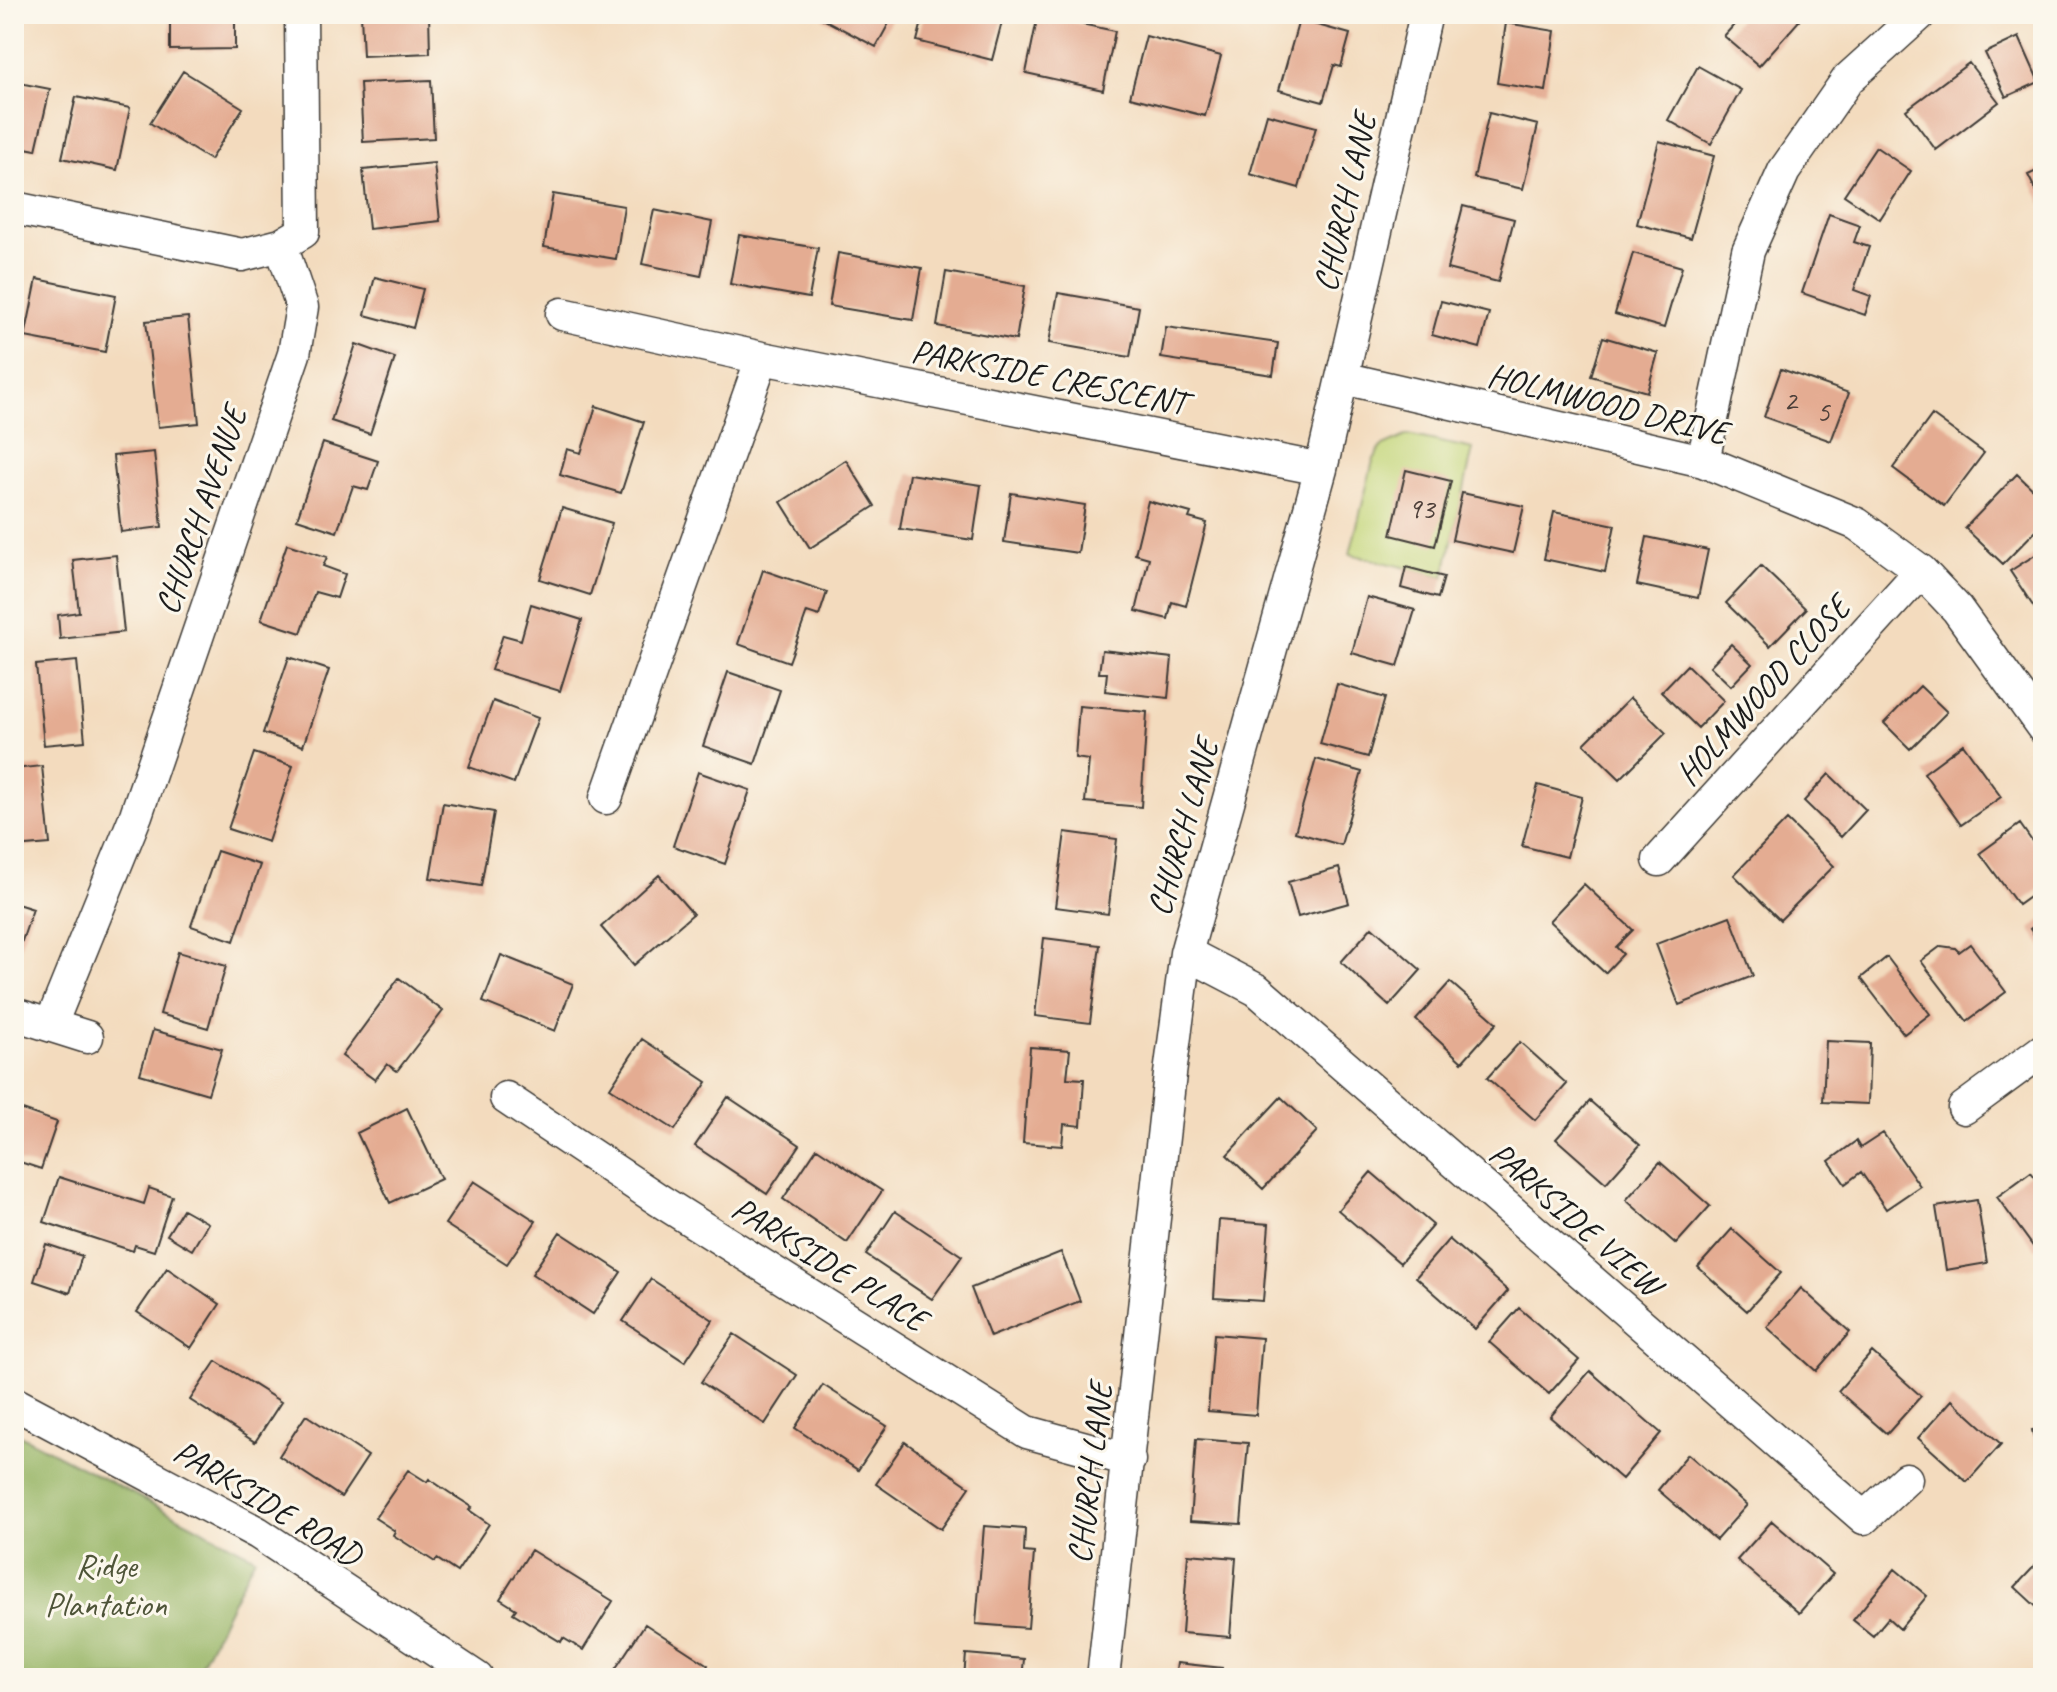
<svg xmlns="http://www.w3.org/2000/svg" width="2057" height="1692" font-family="Caveat,sans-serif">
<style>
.green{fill:#c2d578;stroke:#6f784a;stroke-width:2}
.forest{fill:#99b668;stroke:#5a6942;stroke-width:2}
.building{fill:#e4ac92}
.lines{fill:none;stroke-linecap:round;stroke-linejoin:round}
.minor-casing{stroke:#3c3934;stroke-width:35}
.minor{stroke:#fff;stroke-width:32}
.labels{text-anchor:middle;stroke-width:6;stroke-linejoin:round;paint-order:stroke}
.number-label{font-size:30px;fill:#4e403a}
.street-label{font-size:34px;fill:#1c1c1c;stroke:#fbf7ec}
.park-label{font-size:34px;fill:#4e5438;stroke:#fbf7ec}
</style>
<rect width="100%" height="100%" fill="#fbf7ec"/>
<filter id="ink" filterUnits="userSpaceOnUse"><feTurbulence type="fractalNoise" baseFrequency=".0125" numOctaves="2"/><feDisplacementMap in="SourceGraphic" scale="16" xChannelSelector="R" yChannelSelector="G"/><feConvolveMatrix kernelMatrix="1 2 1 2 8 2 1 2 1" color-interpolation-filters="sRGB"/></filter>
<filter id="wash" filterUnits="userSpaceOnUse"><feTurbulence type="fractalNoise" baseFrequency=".006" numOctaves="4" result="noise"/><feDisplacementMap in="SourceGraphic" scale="32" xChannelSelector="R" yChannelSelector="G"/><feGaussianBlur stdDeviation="1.8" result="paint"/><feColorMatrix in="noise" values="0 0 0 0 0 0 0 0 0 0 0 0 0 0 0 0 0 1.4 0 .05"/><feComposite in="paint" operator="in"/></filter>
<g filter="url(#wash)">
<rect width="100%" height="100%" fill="#f3dbbe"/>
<path class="green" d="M1408,435l65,14 -29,128 -94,-23 23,-93 8,-14z"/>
<path class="forest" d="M14,1432l241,125 -61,121h-180z"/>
<g id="blocks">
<path class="building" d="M170,14h65v35l-65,1z
M361,14h68l1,39 -67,3z
M826,14h68l-18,33 -53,-28z
M924,14h80l-12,46 -75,-19z
M1744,14h46l9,7 -40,45 -35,-30z
M1038,15l77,16 -12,59 -77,-17z
M1299,20l51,14 -9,33 -7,-2 -11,37 -44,-12z
M1506,23l49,8 -9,60 -49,-8z
M1146,36l75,20 -16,60 -75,-19z
M2019,37l20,45 -33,15 -21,-44z
M1969,63l30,39 -63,48 -30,-40z
M1698,66l43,24 -30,54 -43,-24z
M183,71l60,37 -33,52 -60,-37z
M431,80l3,58 -71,4 -3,-59z
M14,82l36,7 -14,61 -22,-4z
M76,97l54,11 -13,62 -55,-12z
M1489,113l49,12 -15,64 -49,-11z
M1267,114l49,13 -17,61 -49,-14z
M1659,141l55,15 -23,82 -54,-14z
M1876,147l35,24 -31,48 -36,-24z
M434,163l6,58 -71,8 -6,-59z
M2043,168v37l-15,-30z
M553,194l71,12 -8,53 -72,-12z
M1463,206l51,13 -16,63 -51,-13z
M654,210l58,12 -11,54 -59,-12z
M1829,214l31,11 -6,17 15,5 -15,43 17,6 -6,19 -63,-22z
M739,235l79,13 -9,50 -79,-14z
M838,253l84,15 -9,52 -84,-14z
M1633,253l49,14 -18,61 -49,-14z
M946,272l79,14 -9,54 -79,-14z
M375,277l48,12 -10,39 -48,-13z
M37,279l79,16 -11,57 -80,-15z
M1058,293l81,14 -9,50 -81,-14z
M1441,301l48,12 -9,35 -48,-13z
M188,317l11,106 -41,4 -12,-106z
M1166,327l112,16 -5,32 -112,-17z
M1603,337l55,16 -11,39 -56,-16z
M356,344l39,14 -25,76 -39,-13z
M1781,369l68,24 -18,48 -67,-24z
M596,406l48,16 -23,71 -61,-18 7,-26 14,4z
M1932,415l52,38 -40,53 -51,-38z
M323,443l55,18 -10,29 -15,-4 -16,46 -40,-13z
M154,452l8,75 -41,5 -8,-76z
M846,460l29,46 -65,42 -29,-46z
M1406,470l45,11 -16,65 -44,-11z
M909,474l72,11 -8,55 -73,-11z
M2017,474l26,25v24l-40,41 -38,-36z
M1011,493l74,12 -7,48 -74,-11z
M1462,493l62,13 -11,47 -61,-13z
M1148,501l43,12 -2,5 18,5 -21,83 -14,-4 -4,17 -32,-8 13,-53 -14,-4z
M562,508l50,15 -22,72 -50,-16z
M1554,512l61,13 -10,47 -61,-13z
M1647,537l61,13 -10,48 -61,-13z
M287,544l40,13 -4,9 22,8 -8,24 -22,-6 -14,41 -40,-13z
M2043,550v71l-33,-50z
M116,555l8,77 -64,7 -2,-24 21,-3 -6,-52z
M1761,566l45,43 -36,37 -44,-43z
M1406,567l38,10 -6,21 -37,-10z
M763,570l64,22 -8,24 -12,-4 -18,50 -51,-18z
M1367,597l48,13 -17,56 -46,-13z
M531,604l51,16 -22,71 -69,-21 12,-35 18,5z
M1731,644l21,20 -21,22 -21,-20z
M1102,650l70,8 -4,40 -63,-7 2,-18h-8z
M289,657l40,13 -26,76 -40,-13z
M77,661l8,80 -41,4 -8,-80z
M1687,665l37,36 -26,27 -37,-36z
M728,672l52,18 -25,74 -52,-18z
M1337,684l48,14 -17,59 -48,-13z
M1920,686l27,26 -37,37 -26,-26z
M1630,698l36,35 -46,46 -36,-35z
M493,701l45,17 -24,65 -45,-16z
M1079,706l68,6 -6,95 -56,-5 4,-42 -14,-2z
M1963,744l38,53 -40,28 -37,-52z
M254,753l39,13 -25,76 -40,-13z
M1316,759l46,13 -21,73 -46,-13z
M42,766l8,78 -36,3v-78z
M698,772l52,18 -25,74 -52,-18z
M1829,774l37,36 -25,27 -37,-36z
M1538,785l44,12 -15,60 -45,-11z
M443,803l51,9 -13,74 -51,-8z
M1787,820l47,46 -54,54 -46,-45z
M2020,824l23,33v30l-25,18 -38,-52z
M1065,832l52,7 -9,75 -53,-7z
M217,851l43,14 -26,76 -43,-15z
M1339,868l10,35 -51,14 -10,-35z
M659,875l34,39 -59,51 -33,-38z
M1584,884l49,46 -17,17 7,7 -18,19 -56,-52z
M14,903l19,6 -19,55z
M1730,916l23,60 -74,29 -23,-61z
M2043,919v28l-13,-18z
M1372,927l49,43 -32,36 -48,-44z
M1044,938l56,7 -10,78 -55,-7z
M1970,944l36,48 -39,29 -46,-60 20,-15 14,2 4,4z
M178,952l48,14 -18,62 -48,-14z
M501,955l72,29 -18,47 -72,-29z
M1887,957l43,57 -26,20 -43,-56z
M399,978l44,33 -46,60 -10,-7 -12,16 -33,-24z
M1450,982l47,41 -35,39 -46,-42z
M153,1030l69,19 -14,45 -68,-20z
M642,1039l65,43 -32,48 -65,-42z
M1826,1041l44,2 -2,61 -45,-2z
M1520,1042l47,42 -32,36 -48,-42z
M1030,1047l40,3 -3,28 17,1 -3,47 -17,-2 -2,22 -39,-3z
M728,1097l72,48 -33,49 -72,-48z
M1281,1097l36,34 -54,58 -36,-34z
M1590,1101l50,44 -34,38 -50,-44z
M14,1107l43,15 -16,47 -27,-9z
M407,1108l34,71 -51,24 -33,-70z
M1883,1133l37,53 -34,23 -25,-37 -16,12 -16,-23 27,-20 4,7z
M817,1148l65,43 -35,52 -64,-44z
M1660,1162l50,44 -34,38 -50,-44z
M1371,1172l62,53 -33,38 -62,-53z
M2031,1172l12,16v55l-8,6 -38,-52z
M59,1177l85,27 5,-16 23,8 -18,55 -19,-6 -2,6 -89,-29z
M474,1181l62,40 -29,43 -62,-40z
M1977,1200l10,63 -41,7 -10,-63z
M183,1209l25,14 -16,27 -25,-15z
M895,1211l67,45 -30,43 -66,-44z
M1219,1220l50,4 -6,77 -49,-3z
M1732,1229l49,44 -34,38 -49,-44z
M560,1232l61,40 -28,42 -61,-40z
M1449,1239l59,52 -33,38 -59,-52z
M46,1244l36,12 -12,37 -36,-12z
M1061,1252l19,49 -90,36 -19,-49z
M167,1268l53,36 -29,44 -54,-36z
M651,1279l62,41 -28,42 -62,-41z
M1801,1288l49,44 -34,39 -49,-44z
M1519,1308l60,52 -30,34 -60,-52z
M734,1334l63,41 -32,49 -64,-42z
M1214,1334l48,4 -6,77 -48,-4z
M1872,1352l49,44 -34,38 -49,-43z
M216,1361l65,41 -26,40 -65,-42z
M1590,1371l71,62 -39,46 -72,-62z
M823,1385l64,41 -29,44 -63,-42z
M1952,1400l49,44 -34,38 -49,-44z
M306,1415l62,41 -27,41 -62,-41z
M2043,1428v44h-1l-10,-42z
M1196,1439l52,4 -7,81 -51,-3z
M905,1442l65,45 -29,42 -65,-45z
M1688,1454l59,51 -31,35 -58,-50z
M408,1470l19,12 2,-3 21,14 22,14 -3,3 20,14 -32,48 -20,-13 -2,3 -42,-27 2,-4 -20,-13z
M1772,1521l61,53 -34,39 -62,-53z
M984,1526l41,3 -1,23 10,1 -6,75 -52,-4z
M531,1550l82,51 -30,49 -20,-12 -2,4 -48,-29 3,-4 -16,-10z
M1188,1554l48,4 -6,79 -48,-4z
M2043,1557v56l-28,-26z
M1895,1569l32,27 -27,33 -12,-11 -15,18 -20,-16z
M645,1624l63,41 -8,13h-76l-10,-7z
M966,1654l58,5 -2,19h-58z
M1177,1663l45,5 -1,10h-46z"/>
</g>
</g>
<g filter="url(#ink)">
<use href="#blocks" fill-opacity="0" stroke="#3c3934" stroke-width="2"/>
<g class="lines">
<g class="minor-casing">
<path id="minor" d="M14,208l228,47 39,-10
M562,314l200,44 559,111
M1343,378l360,83 154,63 64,47 36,38 86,119
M1703,461l45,-210 36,-80 64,-92 72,-65
M606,798l156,-440
M1659,860l262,-289
M1186,953l71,37 607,528 42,-39
M14,1014l73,23
M51,1024l85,-209 158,-461 8,-47 -21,-62 22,-13 -2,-218
M506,1098l153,102 368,232 102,28
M1964,1108l79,-58
M14,1403l244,130 219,145
M1103,1678l67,-604 16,-121 135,-484 105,-455"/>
</g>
<use href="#minor" class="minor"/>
</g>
</g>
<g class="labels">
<g class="number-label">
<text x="1790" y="410">2</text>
<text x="1823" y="421">5</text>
<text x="1421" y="518">93</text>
</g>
<g class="street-label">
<text transform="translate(1344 202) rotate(-77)" y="12">CHURCH LANE</text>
<text transform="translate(1049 376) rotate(11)" y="12">PARKSIDE CRESCENT</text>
<text transform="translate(1608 403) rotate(14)" y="12">HOLMWOOD DRIVE</text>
<text transform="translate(200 510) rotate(-71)" y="12">CHURCH AVENUE</text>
<text transform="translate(1762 690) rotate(-48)" y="12">HOLMWOOD CLOSE</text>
<text transform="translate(1182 827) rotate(-74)" y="12">CHURCH LANE</text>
<text transform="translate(1576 1218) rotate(41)" y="12">PARKSIDE VIEW</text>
<text transform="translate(830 1263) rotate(32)" y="12">PARKSIDE PLACE</text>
<text transform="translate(1089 1473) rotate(-83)" y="12">CHURCH LANE</text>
<text transform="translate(268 1502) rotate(31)" y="12">PARKSIDE ROAD</text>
</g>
<g class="park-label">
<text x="106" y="1577">Ridge<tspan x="106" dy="39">Plantation</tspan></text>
</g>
</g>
<rect width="2057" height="1692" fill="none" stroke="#fbf7ec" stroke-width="48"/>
</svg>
